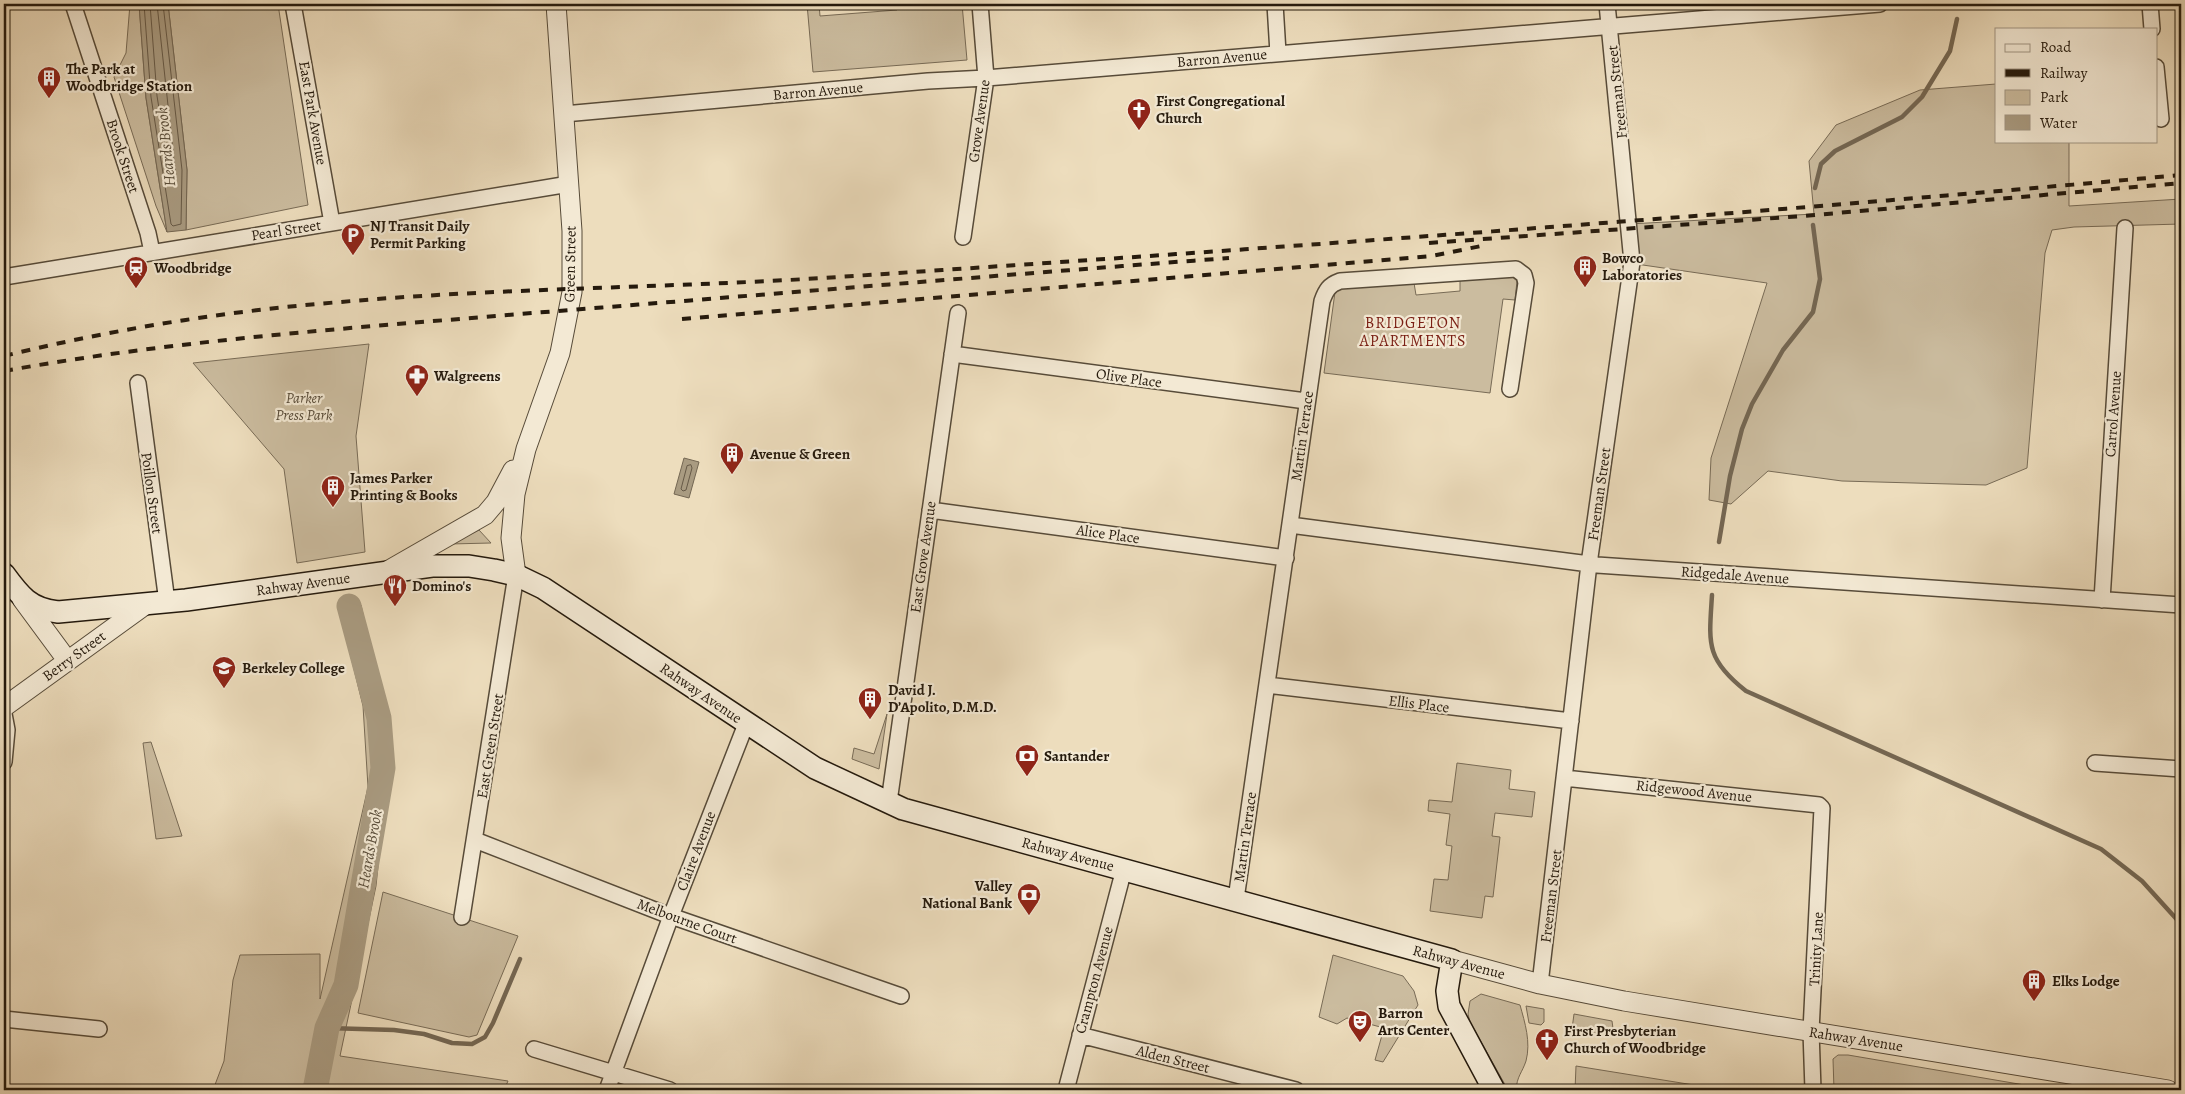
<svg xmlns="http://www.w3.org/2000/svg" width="2185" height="1094" font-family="Alegreya,serif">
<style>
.green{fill:#cbbc9f;stroke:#786b56}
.water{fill:#a99b81;stroke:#746753}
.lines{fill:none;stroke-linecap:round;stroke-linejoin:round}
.shore{stroke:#675a47;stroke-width:1}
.stream{stroke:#746753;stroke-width:4.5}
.river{stroke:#a99b81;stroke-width:25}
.minor-casing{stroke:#574b39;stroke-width:18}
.tertiary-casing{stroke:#574b39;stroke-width:21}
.secondary-casing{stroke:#251a0d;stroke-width:24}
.minor{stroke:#f3e9d4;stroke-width:15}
.tertiary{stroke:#f3e9d4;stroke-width:19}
.secondary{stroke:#f3e9d4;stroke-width:21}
.rail{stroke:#251a0d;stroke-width:4;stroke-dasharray:9 9;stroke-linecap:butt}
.labels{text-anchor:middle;stroke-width:4.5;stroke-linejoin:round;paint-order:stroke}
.street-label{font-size:15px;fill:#251a0d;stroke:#f3e9d4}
.poi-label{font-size:15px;font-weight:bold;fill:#251a0d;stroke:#f3e9d4;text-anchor:start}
.park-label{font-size:15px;font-style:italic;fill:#574b39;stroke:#f3e9d4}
.water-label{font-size:16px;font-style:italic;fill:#5a4e3b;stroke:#f3e9d4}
.neighbourhood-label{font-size:16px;letter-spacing:1px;fill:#7a1f14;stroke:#f3e9d4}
</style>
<rect width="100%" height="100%" fill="#edddbd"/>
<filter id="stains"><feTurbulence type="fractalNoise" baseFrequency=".004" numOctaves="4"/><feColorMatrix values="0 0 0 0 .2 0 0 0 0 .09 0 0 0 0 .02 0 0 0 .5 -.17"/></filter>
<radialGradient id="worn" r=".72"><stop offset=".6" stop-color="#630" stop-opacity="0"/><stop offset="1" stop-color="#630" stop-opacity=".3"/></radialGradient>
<path class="green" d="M130,4h9l7,94 21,134 -11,-26 -42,-129 12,-24z
M168,4h110l30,201 -122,25 1,-60z
M807,4h12l1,12 77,-6 -1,-6h66l5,56 -154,12z
M1996,84v57h73v65l112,-7v25l-107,3 -22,3 -7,23 -18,215 -41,17 -144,-4 -74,-10 -37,33 -22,-4 2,-42 56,-175 -138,-20v-39l185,-10 -5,-53 27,-36 84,-35z
M1510,275l7,6 -2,19 -12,-1 -13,94 -166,-20 11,-81 3,-4 76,-5 2,12 44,-4v-12z
M369,344l-13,92 9,116 -68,11 -13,-94 -91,-106z
M479,530l12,13 -41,1z
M361,605l30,136 -15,145 -36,170 168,25 -4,9h-291l11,-29 9,-81 7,-25 80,-1v45l48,-212 -5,-81 -24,-98z
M887,714l-8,55 -27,-10 2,-11 20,6z
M151,742l31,94 -26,3 -13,-96z
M1457,763l54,7 -2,19 26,3 -3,25 -37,-4 -3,23 8,1 -7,60 -8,-1 -3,22 -52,-7 4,-32 14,1 4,-34 -6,-1 4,-31 -22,-3 1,-11 23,2z
M383,892l135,44 -41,99 -8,2 -111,-24z
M1333,955l70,21 11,15 4,14 -35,57 -8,-2 9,-32 -37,-10 -10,6 -18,-7z
M1481,994l39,11c5,18 11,37 6,56 -4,12 -9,15 -10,29h-8l-38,-68 -2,-8 2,-13z
M1526,1006l18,3v13l-3,3 -12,-2z
M1574,1014l38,7 2,15 -42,-7z
M1838,1055h10l206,35h-220l-1,-31z
M1576,1066l149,24h-150z"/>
<path class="water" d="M139,4h29l19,166 -1,60 -19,2 -21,-134z
M684,458l15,4 -10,36 -15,-4z"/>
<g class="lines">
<path class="shore" d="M144,4l7,93 20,127 2,2 8,-2 1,-54 -19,-166
M150,4l7,92 13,80 3,2 2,-8 -18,-166
M691,465l1,3 -6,22 -3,1 -2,-2 6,-23z"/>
<path class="stream" d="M1815,188l6,-24 14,-13 67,-34 20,-20 28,-46 7,-32
M1719,542l11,-66 12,-47 10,-25 31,-54 30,-38 7,-33 -7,-54
M1712,595c-3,48 -7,64 34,96l355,158 41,32 39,43
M327,1028l67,2 30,4 28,9 20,1 13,-7 8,-14 27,-64"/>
<path class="river" d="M315,1090l12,-62 19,-43 37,-217 -4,-50 -30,-112"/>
<g class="minor-casing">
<path id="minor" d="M73,4l75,229 4,19
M293,4l39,219
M1275,4l3,49
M2150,4l2,25
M2156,67l5,52
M564,114l364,-33 58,-3 894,-74
M963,237l23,-159 -6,-74
M4,277l565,-93
M952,354l354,47
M138,383l29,219
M930,510l356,48
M1290,525l307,40 584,40
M2102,600l23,-372
M1267,685l304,36
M4,714l3,16 -3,32
M2095,763l86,6
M1564,778l255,27 3,3 -11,223 2,59
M889,802l69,-489
M475,840l190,74 236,82
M1236,899l86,-598c4,-11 7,-16 18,-20l176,-12 8,6 2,8 -16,106
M462,917l54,-342
M1540,984l49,-420 43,-302 -25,-258
M4,1019l95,10
M1080,1035l216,55
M534,1049l136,41
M607,1090l64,-174 75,-192
M1066,1090l58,-221"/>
</g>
<g class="tertiary-casing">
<path id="tertiary" d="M389,570l96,-55 11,-13 17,-32
M516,575l-5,-37 4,-44 11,-45 34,-96 12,-61v-61l-16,-227
M22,599l45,61
M4,707l141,-102
M1452,960l88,24 84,17 544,89"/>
</g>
<g class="secondary-casing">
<path id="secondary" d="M4,574c16,22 26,35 54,38l128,-12 246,-34h37l25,4 22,5 27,13 272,180 88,41 549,151 -5,31 2,15 45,84"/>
</g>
<use href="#minor" class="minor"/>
<use href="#tertiary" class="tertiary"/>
<use href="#secondary" class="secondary"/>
<path class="rail" d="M1429,243l374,-27 378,-33
M682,319l750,-63 54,-11
M4,356c110,-27 223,-45 336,-54 160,-14 322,-14 483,-24 453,-30 906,-62 1358,-103
M4,371c178,-32 360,-44 541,-59 228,-18 456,-37 684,-54"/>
</g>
<defs>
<g id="building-pin" transform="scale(1.25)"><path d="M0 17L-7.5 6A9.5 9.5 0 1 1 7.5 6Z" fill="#8f2418" stroke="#f3e9d4"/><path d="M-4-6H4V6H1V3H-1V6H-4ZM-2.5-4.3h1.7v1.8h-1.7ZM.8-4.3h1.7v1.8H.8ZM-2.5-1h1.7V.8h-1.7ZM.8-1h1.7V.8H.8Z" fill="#fff"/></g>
<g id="church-pin" transform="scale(1.25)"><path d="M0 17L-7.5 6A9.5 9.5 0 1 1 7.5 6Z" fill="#8f2418" stroke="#f3e9d4"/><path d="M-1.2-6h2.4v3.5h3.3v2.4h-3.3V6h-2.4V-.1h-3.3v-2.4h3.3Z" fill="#fff"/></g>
<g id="parking-pin" transform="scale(1.25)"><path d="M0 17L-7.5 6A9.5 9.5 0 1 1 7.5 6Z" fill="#8f2418" stroke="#f3e9d4"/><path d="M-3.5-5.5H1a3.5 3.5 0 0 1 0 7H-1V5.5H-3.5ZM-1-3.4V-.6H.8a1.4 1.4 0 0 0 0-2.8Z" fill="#fff"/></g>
<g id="station-pin" transform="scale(1.25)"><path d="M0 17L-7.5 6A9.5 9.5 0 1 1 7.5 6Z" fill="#8f2418" stroke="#f3e9d4"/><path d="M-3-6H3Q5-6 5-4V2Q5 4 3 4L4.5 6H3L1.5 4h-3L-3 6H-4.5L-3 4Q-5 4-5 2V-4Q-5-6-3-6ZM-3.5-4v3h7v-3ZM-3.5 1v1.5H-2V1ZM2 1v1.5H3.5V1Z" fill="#fff"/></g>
<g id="pharmacy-pin" transform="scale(1.25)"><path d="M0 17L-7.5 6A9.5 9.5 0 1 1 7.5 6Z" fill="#8f2418" stroke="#f3e9d4"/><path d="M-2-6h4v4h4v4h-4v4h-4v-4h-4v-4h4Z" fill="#fff"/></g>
<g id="restaurant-pin" transform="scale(1.25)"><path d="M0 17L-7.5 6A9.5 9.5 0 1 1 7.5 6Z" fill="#8f2418" stroke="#f3e9d4"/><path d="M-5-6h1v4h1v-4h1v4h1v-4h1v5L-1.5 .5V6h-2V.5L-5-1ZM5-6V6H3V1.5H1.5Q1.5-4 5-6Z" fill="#fff"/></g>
<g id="university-pin" transform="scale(1.25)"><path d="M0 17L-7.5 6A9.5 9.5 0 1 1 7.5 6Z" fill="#8f2418" stroke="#f3e9d4"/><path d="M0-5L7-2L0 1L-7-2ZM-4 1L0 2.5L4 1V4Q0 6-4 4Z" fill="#fff"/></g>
<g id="bank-pin" transform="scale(1.25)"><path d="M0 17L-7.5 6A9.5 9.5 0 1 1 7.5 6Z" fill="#8f2418" stroke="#f3e9d4"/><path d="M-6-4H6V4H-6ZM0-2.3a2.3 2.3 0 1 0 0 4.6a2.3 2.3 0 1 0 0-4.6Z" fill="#fff"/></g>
<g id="theatre-pin" transform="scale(1.25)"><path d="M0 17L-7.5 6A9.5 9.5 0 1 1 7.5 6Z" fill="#8f2418" stroke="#f3e9d4"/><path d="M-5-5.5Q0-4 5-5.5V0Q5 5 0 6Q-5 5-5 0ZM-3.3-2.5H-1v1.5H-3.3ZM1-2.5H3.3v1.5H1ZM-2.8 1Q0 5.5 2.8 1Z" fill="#fff"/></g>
</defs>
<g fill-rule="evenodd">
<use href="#building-pin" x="49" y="78"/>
<use href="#church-pin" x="1139" y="110"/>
<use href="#parking-pin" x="353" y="235"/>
<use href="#building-pin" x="1585" y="267"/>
<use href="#station-pin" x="136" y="268"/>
<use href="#pharmacy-pin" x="417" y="376"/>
<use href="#building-pin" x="732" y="454"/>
<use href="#building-pin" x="333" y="487"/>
<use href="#restaurant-pin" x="395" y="586"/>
<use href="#university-pin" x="224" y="668"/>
<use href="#building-pin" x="870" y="699"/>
<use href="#bank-pin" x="1027" y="756"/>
<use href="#bank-pin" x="1029" y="895"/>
<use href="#building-pin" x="2034" y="981"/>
<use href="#theatre-pin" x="1360" y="1022"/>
<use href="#church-pin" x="1547" y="1040"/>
</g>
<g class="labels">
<g class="street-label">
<text transform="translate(1222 58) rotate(-5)" y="5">Barron Avenue</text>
<text transform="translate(818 91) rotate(-5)" y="5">Barron Avenue</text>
<text transform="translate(1617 92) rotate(-96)" y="5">Freeman Street</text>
<text transform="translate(313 113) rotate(80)" y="5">East Park Avenue</text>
<text transform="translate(979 121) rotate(-82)" y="5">Grove Avenue</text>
<text transform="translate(123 156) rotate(72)" y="5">Brook Street</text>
<text transform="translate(286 230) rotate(-9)" y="5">Pearl Street</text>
<text transform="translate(570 264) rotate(-89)" y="5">Green Street</text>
<text transform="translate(1129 378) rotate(8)" y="5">Olive Place</text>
<text transform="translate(2113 414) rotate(-86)" y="5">Carrol Avenue</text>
<text transform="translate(1302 436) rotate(-82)" y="5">Martin Terrace</text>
<text transform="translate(152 493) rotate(82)" y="5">Poillon Street</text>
<text transform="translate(1599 494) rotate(-82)" y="5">Freeman Street</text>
<text transform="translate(1108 534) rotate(8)" y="5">Alice Place</text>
<text transform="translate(923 557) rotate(-82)" y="5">East Grove Avenue</text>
<text transform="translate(1735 575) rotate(4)" y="5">Ridgedale Avenue</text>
<text transform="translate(303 584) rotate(-8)" y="5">Rahway Avenue</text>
<text transform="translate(74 656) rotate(-36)" y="5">Berry Street</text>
<text transform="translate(701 693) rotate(34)" y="5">Rahway Avenue</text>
<text transform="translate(1419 704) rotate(7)" y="5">Ellis Place</text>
<text transform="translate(490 746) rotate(-81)" y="5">East Green Street</text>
<text transform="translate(1694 791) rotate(6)" y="5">Ridgewood Avenue</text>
<text transform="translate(1245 837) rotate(-82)" y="5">Martin Terrace</text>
<text transform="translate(696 851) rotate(-69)" y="5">Claire Avenue</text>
<text transform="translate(1068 854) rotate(15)" y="5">Rahway Avenue</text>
<text transform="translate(1551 896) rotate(-83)" y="5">Freeman Street</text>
<text transform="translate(687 921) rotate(20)" y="5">Melbourne Court</text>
<text transform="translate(1816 949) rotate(-87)" y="5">Trinity Lane</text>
<text transform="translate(1459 962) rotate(15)" y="5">Rahway Avenue</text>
<text transform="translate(1094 980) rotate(-75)" y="5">Crampton Avenue</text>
<text transform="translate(1856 1039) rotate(9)" y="5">Rahway Avenue</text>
<text transform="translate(1173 1059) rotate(14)" y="5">Alden Street</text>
</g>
<g class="poi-label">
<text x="66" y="74">The Park at<tspan x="66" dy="17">Woodbridge Station</tspan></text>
<text x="1156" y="106">First Congregational<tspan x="1156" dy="17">Church</tspan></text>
<text x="370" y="231">NJ Transit Daily<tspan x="370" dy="17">Permit Parking</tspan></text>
<text x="1602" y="263">Bowco<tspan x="1602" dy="17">Laboratories</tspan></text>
<text x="154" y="273">Woodbridge</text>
<text x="434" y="381">Walgreens</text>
<text x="750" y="459">Avenue &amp; Green</text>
<text x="350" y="483">James Parker<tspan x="350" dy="17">Printing &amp; Books</tspan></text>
<text x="412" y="591">Domino's</text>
<text x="242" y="673">Berkeley College</text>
<text x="888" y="695">David J.<tspan x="888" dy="17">D’Apolito, D.M.D.</tspan></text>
<text x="1044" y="761">Santander</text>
<text x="1012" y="891" text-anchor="end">Valley<tspan x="1012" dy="17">National Bank</tspan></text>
<text x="2052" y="986">Elks Lodge</text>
<text x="1378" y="1018">Barron<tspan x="1378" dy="17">Arts Center</tspan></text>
<text x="1564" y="1036">First Presbyterian<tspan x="1564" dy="17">Church of Woodbridge</tspan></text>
</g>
<g class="park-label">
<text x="304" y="403">Parker<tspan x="304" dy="17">Press Park</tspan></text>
</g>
<g class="water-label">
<text transform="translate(165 147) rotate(-96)" y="6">Heards Brook</text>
<text transform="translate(369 849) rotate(-80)" y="6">Heards Brook</text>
</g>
<g class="neighbourhood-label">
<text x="1413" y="328">BRIDGETON<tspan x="1413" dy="18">APARTMENTS</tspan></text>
</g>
</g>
<rect width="2185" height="1094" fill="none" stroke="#edddbd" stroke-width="20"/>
<rect x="5" y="5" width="2175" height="1084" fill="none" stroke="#251a0d" stroke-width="2.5"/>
<rect x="10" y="10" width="2165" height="1074" fill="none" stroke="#251a0d"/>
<rect x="1995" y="28" width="162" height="115" fill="#f3e9d4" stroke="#a19684"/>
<rect x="2005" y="44" width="25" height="8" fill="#f3e9d4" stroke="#a19684"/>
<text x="2040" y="52" font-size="15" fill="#251a0d">Road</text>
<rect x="2005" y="69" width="25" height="8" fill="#251a0d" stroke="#a19684"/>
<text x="2040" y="78" font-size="15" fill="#251a0d">Railway</text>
<rect x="2005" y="90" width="25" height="15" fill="#cbbc9f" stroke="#a19684"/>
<text x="2040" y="102" font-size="15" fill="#251a0d">Park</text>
<rect x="2005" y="115" width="25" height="15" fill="#a99b81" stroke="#a19684"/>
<text x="2040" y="128" font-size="15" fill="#251a0d">Water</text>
<rect width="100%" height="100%" filter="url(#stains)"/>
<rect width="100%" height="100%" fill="url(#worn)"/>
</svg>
